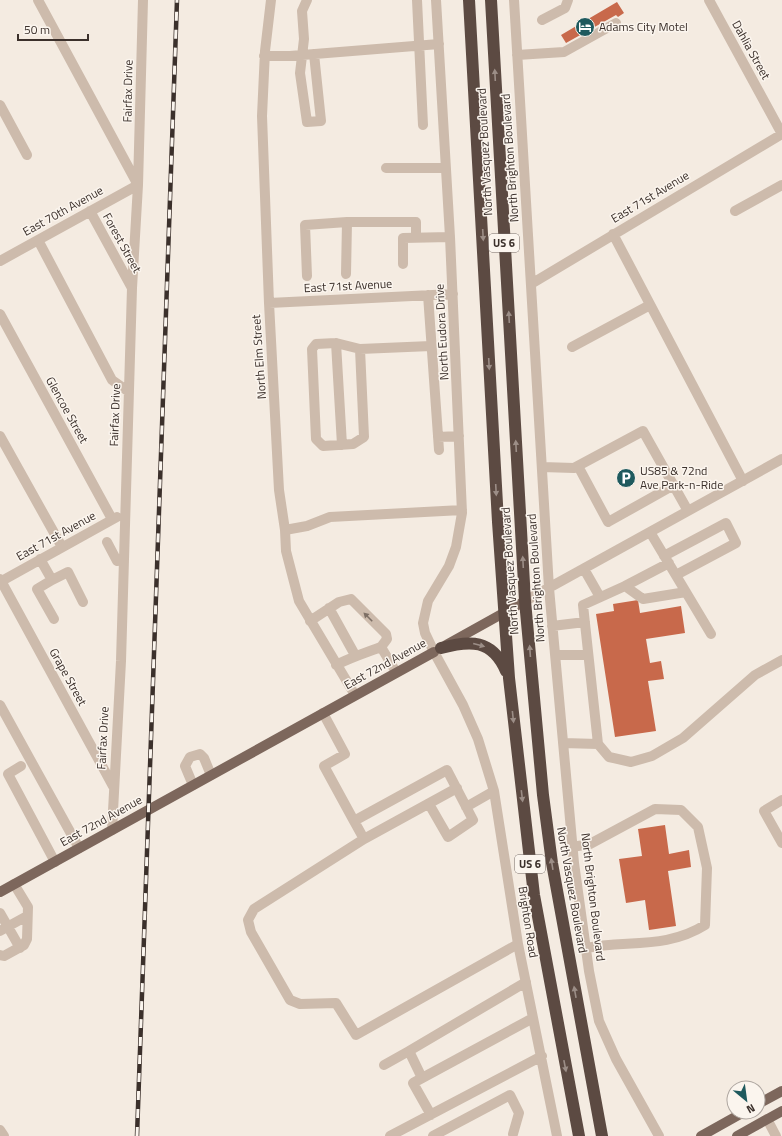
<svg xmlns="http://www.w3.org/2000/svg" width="782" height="1136" font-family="'Titillium Web',sans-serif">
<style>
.building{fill:#c8694b}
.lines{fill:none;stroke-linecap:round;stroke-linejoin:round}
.minor{stroke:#cdbbac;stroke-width:10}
.major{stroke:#7d675c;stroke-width:10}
.highway{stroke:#5c4a42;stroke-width:12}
.rail-casing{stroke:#3b302b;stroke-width:4.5}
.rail{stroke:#fbf5ee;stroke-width:3;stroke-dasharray:9;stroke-linecap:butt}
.oneway{fill:#9c8e87}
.oneway2{fill:#7d6f65}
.labels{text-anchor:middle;stroke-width:3;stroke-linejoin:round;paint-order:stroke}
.shield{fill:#fbf5ee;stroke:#756b66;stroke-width:1}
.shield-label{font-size:11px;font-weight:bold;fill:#3b302b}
.poi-label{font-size:12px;fill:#3b302b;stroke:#fbf5ee;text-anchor:start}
.street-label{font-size:12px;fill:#3b302b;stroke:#fbf5ee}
</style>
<rect width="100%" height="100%" fill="#f4ebe1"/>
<path class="building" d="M617,2l7,11 -6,4 -2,-2 -50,28 -5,-8z
M638,600l2,13 41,-7 4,27 -39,6 4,24 11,-2 3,18 -16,2 8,50 -41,6 -19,-123 18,-3 -1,-7z
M665,825l4,29 20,-4 2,17 -23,4 8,55 -27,4 -4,-30 -19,3 -7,-44 23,-3 -4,-27z"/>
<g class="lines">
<path class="minor" d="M271,0l-6,51 -3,65 7,187 10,187 6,40 1,21 13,50 56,94
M307,0l-5,11 2,28 -4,34 7,49 14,-1 -7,-67
M417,0l6,125
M436,0l14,237 12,276 -6,34 -7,19 -21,35 -5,22 2,10 9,19 29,53 15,34 16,52 24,153 39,192
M514,0l35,588 25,275 15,108 10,50 17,38 43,77
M709,0l73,134
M542,20l23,-12 3,-8
M517,55l47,-3 52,-29
M264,56h26l149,-12
M0,105l27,50
M386,168h60
M90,211l42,77
M735,211l47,-26
M613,234l130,247
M38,240l74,140 17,12
M0,261l138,-76 -100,-185
M403,264v-26l47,-1
M346,274l1,-52h69v15
M307,276l-2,-51 42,-3
M531,284l251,-150
M428,295l11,155
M269,303l184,-9
M0,314l112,205
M336,343l24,6 4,88 -11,7 -30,2 -7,-7 -4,-90 4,-5z
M336,343l6,102
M572,347l78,-42
M360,349l71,-3
M0,436l62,111
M438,437l21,-1
M578,466l30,56 66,-37
M542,467l32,1 69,-37 45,80
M285,530l22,-4 23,-9 132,-7
M650,532l61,102
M107,542l10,19 7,-5
M664,556l62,-33 10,20 -60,32
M40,559l12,21 -15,9 17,30
M669,563l-44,23 18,13 43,-7
M584,569l16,28
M0,579l113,207
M52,580l16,-8 15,30
M0,582l117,-65
M525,601l257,-142
M329,608l26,47
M310,621l29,-19 12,-3 35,35 1,5 -6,8
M552,626l33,-4
M555,655h33
M336,665c16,-8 29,-12 45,-18l15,25
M0,705l79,143
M323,713l22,41 -21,12 30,55
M563,743l35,1 11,13 22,5 21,-6 31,-18 72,-63 27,-15
M598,744l-15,-139 42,-19
M21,766l-13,8 47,88
M193,785l-8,-19 5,-9 10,-3 4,4 7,17
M782,800l-18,11 18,32
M429,804l19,33 25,-17 -26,-50 -93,51 10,18 93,-51
M466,807l28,-16
M112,830l9,-169 11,-373 6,-103 5,-185
M364,839l-110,70 -6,11 3,12 39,68 10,4 36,-1 20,32 162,-91
M572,847l18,-3 65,-35 26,1 17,17 9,41 -2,57c-38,24 -78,15 -119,23
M0,913l20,35
M0,931l27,-15
M0,955l4,1 20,-11 3,-6 1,-32 -14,-23
M384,1065l25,-14
M422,1078l-13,-27 117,-69
M431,1115l-18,-32 120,-65
M767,1119l9,17
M0,1130l4,6
M390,1136l152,-80
M433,1136l77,-41 9,18 -6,21"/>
<path class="major" d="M446,645l79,-44
M0,892l434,-240
M758,1104l24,-13
M701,1136l43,-24
M737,1136l45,-25"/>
<path class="highway" d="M469,0l29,522 11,156 25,217 45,241
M491,0l34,601 18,194 9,68 50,273
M441,648c29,-8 51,-9 65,23"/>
<g class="rail-casing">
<path id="rail" d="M137,1136l40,-1136"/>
</g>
<use href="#rail" class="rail"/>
</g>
<defs><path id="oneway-solid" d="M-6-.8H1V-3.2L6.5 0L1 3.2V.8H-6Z"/></defs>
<g class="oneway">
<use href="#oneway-solid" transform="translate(495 75) rotate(-93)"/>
<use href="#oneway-solid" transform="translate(483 235) rotate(87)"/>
<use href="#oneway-solid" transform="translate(509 317) rotate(-93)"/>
<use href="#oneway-solid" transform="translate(489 364) rotate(87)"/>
<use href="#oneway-solid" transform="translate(516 446) rotate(-93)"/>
<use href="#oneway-solid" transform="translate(496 490) rotate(87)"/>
<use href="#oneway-solid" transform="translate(523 562) rotate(-93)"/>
<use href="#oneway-solid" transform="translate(479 645) rotate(15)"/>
<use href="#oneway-solid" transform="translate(530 651) rotate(-94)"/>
<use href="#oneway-solid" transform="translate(513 717) rotate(84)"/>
<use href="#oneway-solid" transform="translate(522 796) rotate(83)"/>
<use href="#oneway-solid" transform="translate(552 864) rotate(-99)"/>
<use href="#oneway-solid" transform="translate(575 992) rotate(-100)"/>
<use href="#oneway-solid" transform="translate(565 1066) rotate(79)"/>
</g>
<use class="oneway2" href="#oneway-solid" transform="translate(368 617) rotate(-135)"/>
<defs>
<g id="hotel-disc" transform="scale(1)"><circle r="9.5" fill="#1f5a5e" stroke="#fbf5ee"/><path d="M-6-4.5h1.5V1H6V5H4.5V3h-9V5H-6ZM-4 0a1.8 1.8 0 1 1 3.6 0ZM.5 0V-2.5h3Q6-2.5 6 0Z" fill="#fff"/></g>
<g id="parking-disc" transform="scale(1)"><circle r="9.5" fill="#1f5a5e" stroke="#fbf5ee"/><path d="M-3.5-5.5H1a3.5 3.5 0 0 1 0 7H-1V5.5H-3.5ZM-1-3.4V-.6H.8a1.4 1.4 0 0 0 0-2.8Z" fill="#fff"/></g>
</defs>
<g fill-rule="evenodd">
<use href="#hotel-disc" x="585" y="27"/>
<use href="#parking-disc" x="626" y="478"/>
</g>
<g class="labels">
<g class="shield">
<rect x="489" y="234" width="30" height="18" rx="3"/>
<rect x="515" y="855" width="30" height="18" rx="3"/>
</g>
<g class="shield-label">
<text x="504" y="247">US 6</text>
<text x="530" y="868">US 6</text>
</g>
<g class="poi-label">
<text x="599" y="31">Adams City Motel</text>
<text x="640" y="475">US85 &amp; 72nd<tspan x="640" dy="14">Ave Park-n-Ride</tspan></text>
</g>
<g class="street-label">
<text transform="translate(751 50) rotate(61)" y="4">Dahlia Street</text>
<text transform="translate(128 91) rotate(-89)" y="4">Fairfax Drive</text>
<text transform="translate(485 152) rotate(-93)" y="4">North Vasquez Boulevard</text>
<text transform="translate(510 158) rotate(-94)" y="4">North Brighton Boulevard</text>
<text transform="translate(650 197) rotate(-31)" y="4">East 71st Avenue</text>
<text transform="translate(63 211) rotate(-29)" y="4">East 70th Avenue</text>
<text transform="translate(122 243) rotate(61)" y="4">Forest Street</text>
<text transform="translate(348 286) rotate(-3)" y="4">East 71st Avenue</text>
<text transform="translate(442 332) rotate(-93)" y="4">North Eudora Drive</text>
<text transform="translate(259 357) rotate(-94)" y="4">North Elm Street</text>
<text transform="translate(67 410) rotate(61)" y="4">Glencoe Street</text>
<text transform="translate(115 415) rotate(-88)" y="4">Fairfax Drive</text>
<text transform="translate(56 536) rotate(-29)" y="4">East 71st Avenue</text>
<text transform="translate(510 571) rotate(-94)" y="4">North Vasquez Boulevard</text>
<text transform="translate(536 578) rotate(-94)" y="4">North Brighton Boulevard</text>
<text transform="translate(385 664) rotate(-29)" y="4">East 72nd Avenue</text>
<text transform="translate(68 677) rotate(61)" y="4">Grape Street</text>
<text transform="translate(103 738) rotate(-87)" y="4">Fairfax Drive</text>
<text transform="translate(101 821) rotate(-29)" y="4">East 72nd Avenue</text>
<text transform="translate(572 890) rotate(80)" y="4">North Vasquez Boulevard</text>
<text transform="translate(593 897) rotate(83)" y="4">North Brighton Boulevard</text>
<text transform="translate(528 922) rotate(81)" y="4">Brighton Road</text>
</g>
</g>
<g transform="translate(746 1100) rotate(151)"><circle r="19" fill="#fbf5ee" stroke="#aea6a0"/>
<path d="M0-3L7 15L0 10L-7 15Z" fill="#1f5a5e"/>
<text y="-6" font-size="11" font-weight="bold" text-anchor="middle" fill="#3b302b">N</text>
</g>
<path d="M18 34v6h70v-6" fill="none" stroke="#3b302b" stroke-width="2"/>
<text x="24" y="34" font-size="12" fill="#3b302b" stroke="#fbf5ee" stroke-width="3" paint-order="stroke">50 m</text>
</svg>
